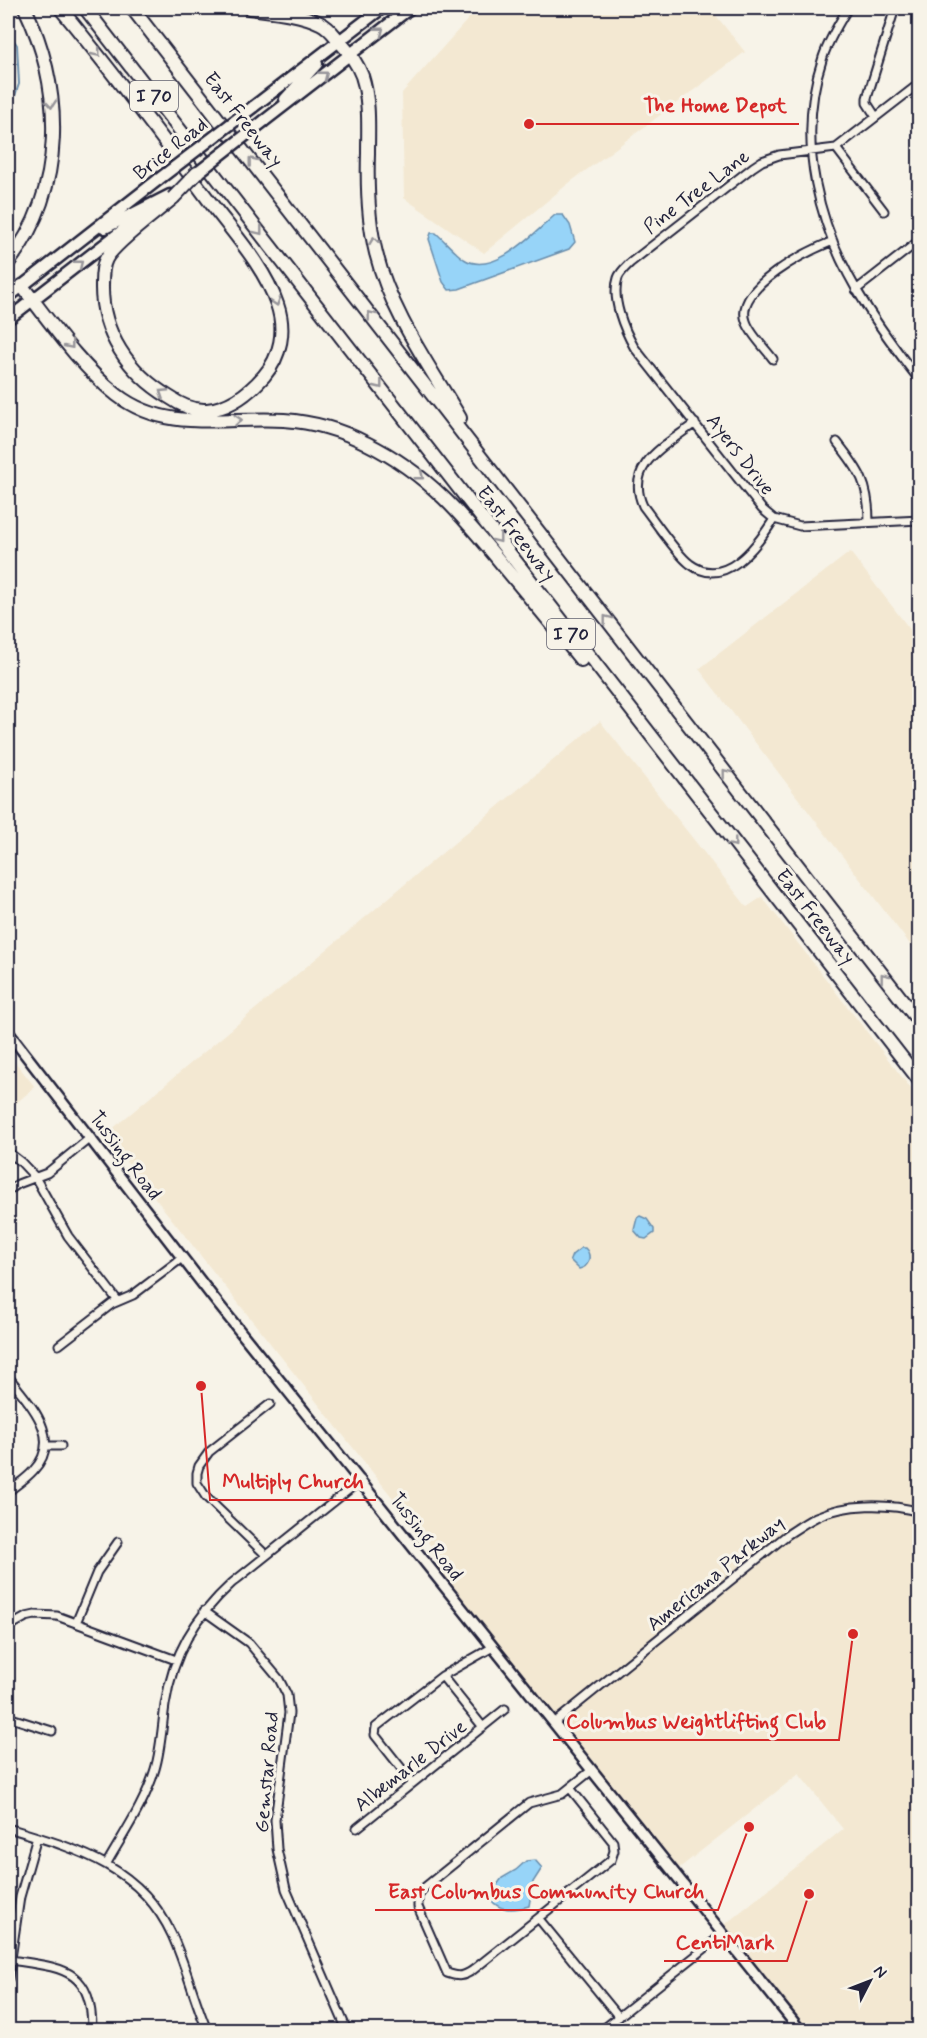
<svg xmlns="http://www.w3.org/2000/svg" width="927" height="2038" font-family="Mynerve,sans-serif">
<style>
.built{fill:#f3e8d2}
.water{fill:#97d4f8;stroke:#688dac;stroke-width:1.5}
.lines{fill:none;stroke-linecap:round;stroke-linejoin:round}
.stream{stroke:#688dac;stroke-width:2}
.minor-casing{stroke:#22223b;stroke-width:11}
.secondary-casing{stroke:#22223b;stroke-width:14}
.primary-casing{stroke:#22223b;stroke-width:15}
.motorway-casing{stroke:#22223b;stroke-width:16}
.minor{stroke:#f7f3e8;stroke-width:7}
.secondary{stroke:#f7f3e8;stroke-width:9}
.primary{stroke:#f7f3e8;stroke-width:10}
.motorway{stroke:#f7f3e8;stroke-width:12}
.primary-bridge-casing{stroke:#22223b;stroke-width:15;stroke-linecap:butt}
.motorway-bridge-casing{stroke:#22223b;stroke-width:16;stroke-linecap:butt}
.primary-bridge{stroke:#f7f3e8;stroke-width:10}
.motorway-bridge{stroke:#f7f3e8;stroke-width:12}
.oneway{stroke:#97959a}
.labels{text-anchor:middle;stroke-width:6;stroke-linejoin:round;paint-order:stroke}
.shield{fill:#f7f3e8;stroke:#62616f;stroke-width:1.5}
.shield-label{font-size:18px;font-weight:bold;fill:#22223b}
.street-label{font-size:20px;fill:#22223b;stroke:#f7f3e8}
.leader{fill:none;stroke:#d62828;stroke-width:2}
.callout-dot{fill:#d62828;stroke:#f7f3e8;stroke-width:2}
.callout-label{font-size:21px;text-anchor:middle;font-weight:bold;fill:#d62828;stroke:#f7f3e8;stroke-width:6;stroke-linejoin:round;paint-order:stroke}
</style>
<rect width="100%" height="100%" fill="#f7f3e8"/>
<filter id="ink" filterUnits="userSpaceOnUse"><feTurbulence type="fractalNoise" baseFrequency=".0167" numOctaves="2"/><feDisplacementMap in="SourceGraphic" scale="12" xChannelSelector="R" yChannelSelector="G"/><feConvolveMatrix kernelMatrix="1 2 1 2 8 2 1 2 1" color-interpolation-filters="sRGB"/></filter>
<g filter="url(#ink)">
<path class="built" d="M478,8h232l35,44 -176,131 -85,70 -80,-55 -2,-105z
M850,552l69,89v315l-220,-287z
M600,721l147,186 15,-10 157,202v931h-114l-82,-104 120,-97 -44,-55 -121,95 -243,-302 7,-7 -337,-425z
M8,1053l27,34 -27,23z"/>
<path class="water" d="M555,215h8l7,10 5,17 -6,7 -110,40 -10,1 -6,-8 -14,-43 2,-6h5c9,8 18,19 28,26 29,19 71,-27 91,-44z
M640,1216l7,3 7,10v4l-8,6 -5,-1 -7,-8 3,-12z
M581,1248h4c7,7 5,19 -6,21l-9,-9 2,-5z
M535,1860l7,8 -9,14 -4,24c-14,4 -33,6 -40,-10l13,-18 14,-8 10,-9z"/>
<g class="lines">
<path class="stream" d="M454,8l2,2
M8,32l9,13 2,39 -11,32"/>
<g class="minor-casing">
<path id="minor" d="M848,8c-9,15 -19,31 -25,49 -28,83 -5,172 41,245 17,28 36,53 56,79
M920,83l-84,65 -57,7 -17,6 -9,6 -123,96c-4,4 -10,9 -12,15 -7,21 6,51 16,69l128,162 12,10 26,7 120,-6
M876,117l-9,-14v-5l28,-90
M836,148l48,63
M856,290l64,-50
M773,359c-8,-11 -23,-25 -27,-38 -12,-34 62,-70 87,-80
M695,423c-28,22 -71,41 -52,83 11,14 34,49 47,58 35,26 67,-18 84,-45
M837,442c23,29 32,42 32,80
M8,1152l13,10 14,15 33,59 50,65
M8,1191l10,-7 29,-11 43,-35
M59,1345l53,-41 21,-9 49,-37
M8,1376c20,27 57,61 25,95 -7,8 -17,14 -25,21
M45,1446h16
M266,1555l-60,-58 -9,-14v-10l2,-7 10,-14 61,-48
M204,1611l45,32 30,36 8,16 2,18 -14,107 2,29 9,40 61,141
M76,1623l21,-51 21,-30
M8,1627l18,-10 9,-2 22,1 119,44
M442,1676l41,51
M8,1717l44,14
M554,1723l233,-188c9,-6 19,-13 29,-18 30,-14 72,-14 104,-5
M413,1783l-38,-48 1,-8 66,-51 51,-29
M570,1788l43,54 1,9 -3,9 -138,110c-10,7 -15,7 -26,3l-29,-66v-11l7,-9 104,-84 33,-9 30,-24
M8,1828c66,20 132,37 164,107 14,31 22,64 35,95
M357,1828l148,-119
M107,1863c17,-30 38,-60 48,-94 6,-20 7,-42 10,-64 8,-51 29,-87 67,-122l129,-103
M539,1919l80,98
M11,1960c52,8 81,8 81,70
M8,1979l12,-82 17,-60
M602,2030l121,-96"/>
</g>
<g class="secondary-casing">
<path id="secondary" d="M8,1032l207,268 585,730"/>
</g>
<g class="primary-casing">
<path id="primary" d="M285,99l32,-35
M253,107l129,-99
M264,121l146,-113
M105,228l65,-33
M8,297l151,-118
M8,319l137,-106"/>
</g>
<g class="motorway-casing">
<path id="motorway" d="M60,8c52,63 101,128 150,194 24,32 54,64 67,102 9,26 4,52 -13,72 -15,17 -33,32 -57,34 -14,1 -28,-6 -38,-13 -40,-24 -68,-64 -67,-112 0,-8 0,-19 4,-26 8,-16 52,-48 67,-61
M85,8l835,1073
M132,8l788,1015
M249,8c23,3 50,5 71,15 9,4 14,12 20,19 9,10 17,21 22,34 8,25 6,52 6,77 -1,32 0,68 8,100 15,60 53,112 84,165
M8,263c58,-74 56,-173 17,-255
M22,286c28,36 59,81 95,109 51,39 110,21 167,25 28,2 57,10 82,23 63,31 97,73 140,126 25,30 50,60 75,91"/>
</g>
<use href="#minor" class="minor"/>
<use href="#secondary" class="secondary"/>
<use href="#primary" class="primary"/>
<use href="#motorway" class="motorway"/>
<g class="primary-bridge-casing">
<path id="primary-bridge" d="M191,178l73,-57
M159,179l94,-72"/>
</g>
<g class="motorway-bridge-casing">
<path id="motorway-bridge" d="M173,198l24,-25"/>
</g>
<use href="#primary-bridge" class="primary-bridge"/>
<use href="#motorway-bridge" class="motorway-bridge"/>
</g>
<defs><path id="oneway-chevron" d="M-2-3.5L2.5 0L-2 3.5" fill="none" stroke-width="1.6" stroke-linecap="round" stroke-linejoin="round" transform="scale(1.5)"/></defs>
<g class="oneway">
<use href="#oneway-chevron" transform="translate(380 31) rotate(-38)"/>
<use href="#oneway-chevron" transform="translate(97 53) rotate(51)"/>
<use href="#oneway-chevron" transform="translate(324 75) rotate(-38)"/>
<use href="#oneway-chevron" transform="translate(51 104) rotate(85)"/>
<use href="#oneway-chevron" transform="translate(252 161) rotate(-128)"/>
<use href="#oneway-chevron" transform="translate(259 231) rotate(52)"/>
<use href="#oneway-chevron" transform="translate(374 241) rotate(-98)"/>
<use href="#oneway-chevron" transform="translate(79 264) rotate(-38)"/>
<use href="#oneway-chevron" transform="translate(276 302) rotate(72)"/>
<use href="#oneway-chevron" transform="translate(371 315) rotate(-128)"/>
<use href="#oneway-chevron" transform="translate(70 345) rotate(51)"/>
<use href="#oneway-chevron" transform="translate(379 385) rotate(52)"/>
<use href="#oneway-chevron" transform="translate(163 393) rotate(-147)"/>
<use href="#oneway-chevron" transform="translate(238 420) rotate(-4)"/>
<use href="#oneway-chevron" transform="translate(420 476) rotate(38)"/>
<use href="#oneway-chevron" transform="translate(498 539) rotate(52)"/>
<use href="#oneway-chevron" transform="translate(607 619) rotate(-128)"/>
<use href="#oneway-chevron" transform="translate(726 773) rotate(-128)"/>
<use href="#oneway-chevron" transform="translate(733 843) rotate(52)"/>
<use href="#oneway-chevron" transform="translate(884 977) rotate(-128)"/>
</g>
</g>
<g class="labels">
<g class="shield">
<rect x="130" y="81" width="48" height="30" rx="4.5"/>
<rect x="547" y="619" width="48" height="30" rx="4.5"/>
</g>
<g class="shield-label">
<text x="154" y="102">I 70</text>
<text x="571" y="640">I 70</text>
</g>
<g class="street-label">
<text transform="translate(244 119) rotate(52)" y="7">East Freeway</text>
<text transform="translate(170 148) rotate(-38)" y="7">Brice Road</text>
<text transform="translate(696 191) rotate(-37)" y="7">Pine Tree Lane</text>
<text transform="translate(741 454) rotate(52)" y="7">Ayers Drive</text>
<text transform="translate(517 533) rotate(52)" y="7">East Freeway</text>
<text transform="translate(816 916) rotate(52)" y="7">East Freeway</text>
<text transform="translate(126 1155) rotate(53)" y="7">Tussing Road</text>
<text transform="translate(427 1536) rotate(52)" y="7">Tussing Road</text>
<text transform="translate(715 1573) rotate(-39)" y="7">Americana Parkway</text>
<text transform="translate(410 1765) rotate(-38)" y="7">Albemarle Drive</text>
<text transform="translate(266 1772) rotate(-85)" y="7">Gemstar Road</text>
</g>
</g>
<path class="leader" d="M529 124L630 124H799M201 1386L210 1500H376M853 1634L839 1740H553M749 1827L718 1910H375M809 1894L787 1961H664"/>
<g class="callout-dot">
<circle cx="529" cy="124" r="6"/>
<circle cx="201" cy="1386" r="6"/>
<circle cx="853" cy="1634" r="6"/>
<circle cx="749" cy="1827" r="6"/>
<circle cx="809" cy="1894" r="6"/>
</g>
<g class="callout-label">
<text x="715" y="112">The Home Depot</text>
<text x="293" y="1488">Multiply Church</text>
<text x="696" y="1728">Columbus Weightlifting Club</text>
<text x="546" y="1898">East Columbus Community Church</text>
<text x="725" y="1949">CentiMark</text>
</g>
<rect width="927" height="2038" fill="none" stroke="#f7f3e8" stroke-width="30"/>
<rect x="15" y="15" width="897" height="2008" fill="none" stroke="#22223b" stroke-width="2" filter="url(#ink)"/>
<g transform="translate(870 1981) rotate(48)" stroke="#f7f3e8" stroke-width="4.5" paint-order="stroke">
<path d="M0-4.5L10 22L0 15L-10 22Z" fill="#22223b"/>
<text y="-9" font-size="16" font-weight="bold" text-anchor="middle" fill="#22223b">N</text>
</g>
</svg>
